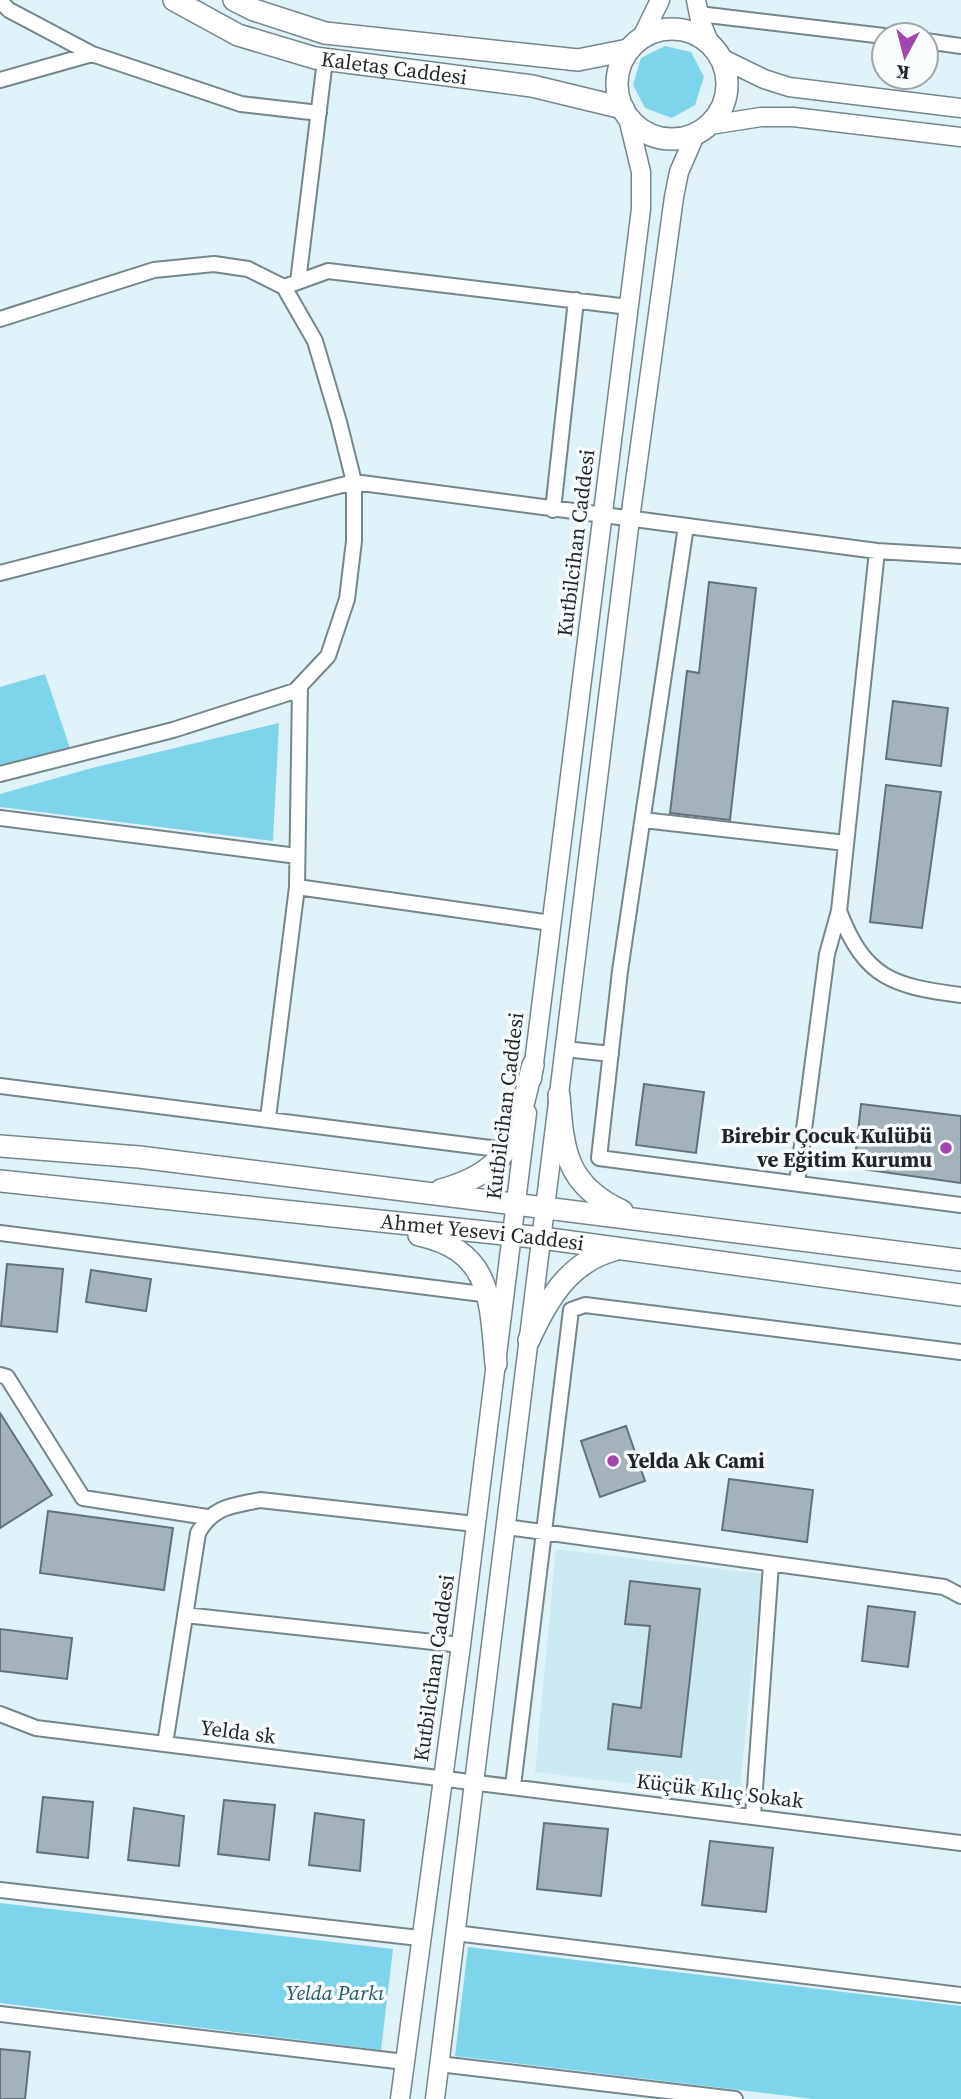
<svg xmlns="http://www.w3.org/2000/svg" width="961" height="2099" font-family="'Source Serif 4',serif">
<style>
.built{fill:#cce8f0}
.green{fill:#7ed4eb}
.building{fill:#a4b2bc;stroke:#63717a;stroke-width:2}
.lines{fill:none;stroke-linecap:round;stroke-linejoin:round}
.minor-casing{stroke:#75868b;stroke-width:18}
.tertiary-casing{stroke:#75868b;stroke-width:21}
.secondary-casing{stroke:#75868b;stroke-width:24}
.minor{stroke:#fff;stroke-width:14}
.tertiary{stroke:#fff;stroke-width:18}
.secondary{stroke:#fff;stroke-width:21}
.poi-dot{fill:#a145af;stroke:#f9fcfd;stroke-width:2.5}
.labels{text-anchor:middle;stroke-width:7;stroke-linejoin:round;paint-order:stroke}
.street-label{font-size:21px;fill:#1f2628;stroke:#f9fcfd}
.poi-label{font-size:21px;font-weight:bold;fill:#1f2628;stroke:#f9fcfd;text-anchor:end}
.park-label{font-size:21px;font-style:italic;fill:#255966;stroke:#f9fcfd}
</style>
<rect width="100%" height="100%" fill="#dff2f8"/>
<path class="built" d="M556,1549l206,25 -23,223 -204,-25z"/>
<path class="green" d="M665,46l26,6 13,25 -9,28 -23,13 -27,-10 -12,-23 8,-27z
M45,674l25,74 -70,19v-80z
M279,723l-6,118 -273,-34v-13l92,-26z
M0,1903l393,46 -12,101 -381,-47z
M468,1947l493,59v93h-148l-358,-43z"/>
<path class="building" d="M709,582l47,6 -26,232 -60,-7 17,-142 12,2z
M893,701l55,7 -7,58 -55,-7z
M886,785l55,7 -19,136 -52,-6z
M644,1084l60,8 -8,61 -60,-8z
M861,1104l100,12v67l-107,-15z
M7,1264l56,5 -6,63 -56,-6z
M91,1270l60,9 -5,32 -60,-9z
M0,1413l52,82 -52,33z
M626,1426l19,55 -45,16 -19,-56z
M729,1479l84,11 -6,52 -85,-12z
M48,1511l125,17 -9,62 -124,-17z
M630,1581l70,8 -19,168 -73,-8 5,-45 28,4 9,-82 -25,-2z
M868,1606l47,6 -7,55 -46,-6z
M0,1629l72,9 -5,41 -67,-8z
M43,1797l50,5 -5,56 -51,-6z
M224,1800l51,5 -6,55 -51,-6z
M134,1808l50,8 -5,50 -51,-6z
M315,1813l49,7 -4,51 -51,-6z
M544,1823l64,6 -7,67 -64,-7z
M710,1841l63,7 -7,64 -64,-7z
M0,2049l30,3 -5,47h-25z"/>
<g class="lines">
<g class="minor-casing">
<path id="minor" d="M0,1l9,9 83,44 149,50 78,9
M699,14l185,22
M926,41l35,5
M0,80l92,-26
M298,282l27,-222
M284,287l44,-16 301,36
M0,319l154,-49 60,-6 34,5 36,18 31,54 24,81 15,60v59l-7,58 -19,57 -33,35 -122,39 -173,44
M553,510l23,-210
M686,526l-66,445 -21,187 362,47
M0,573l354,-91 523,69 84,5
M0,818l297,38
M643,820l203,23
M297,887l254,36
M839,911c26,68 54,75 122,84
M565,1049l46,5
M0,1086l506,64
M268,1118l29,-231 3,-201
M797,1183l30,-229 12,-43 38,-360
M0,1233l490,62
M0,1375l7,2 76,121 124,19
M506,1527l438,60 17,9
M185,1615l276,30
M0,1714l36,14 925,115
M165,1744l33,-211c15,-27 34,-27 62,-33l215,24
M513,1786l58,-476 14,-5 376,47
M753,1816l18,-252
M0,1890l419,48
M455,1933l506,62
M0,2014l405,48
M439,2064l296,35"/>
</g>
<g class="tertiary-casing">
<path id="tertiary" d="M696,0l4,20 10,24
M642,37l18,-37
M721,58l43,21 25,8 172,21
M710,125l51,-8h32l168,20
M532,1079l109,-870v-37l-13,-54
M400,2099l61,-454 66,-532
M435,2099l195,-1580 44,-322 5,-25 16,-37"/>
</g>
<g class="secondary-casing">
<g id="secondary">
<path id="s1" d="M174,0l64,35 77,23 217,28 91,22"/>
<path d="M234,0l20,10 71,23 253,27 50,-10"/>
<circle cx="672" cy="84" r="55"/>
<path d="M559,1095c4,56 7,90 63,116"/>
<path d="M0,1146l139,11 822,103"/>
<path id="s2" d="M0,1181l542,57 419,57"/>
<path d="M441,1190c75,-20 74,-58 92,-125"/>
<path d="M419,1235c74,16 71,67 77,129"/>
<path d="M529,1340c18,-40 40,-78 85,-90"/>
</g>
</g>
<use href="#minor" class="minor"/>
<use href="#tertiary" class="tertiary"/>
<use href="#secondary" class="secondary"/>
</g>
<g class="poi-dot">
<circle cx="946" cy="1148" r="7"/>
<circle cx="613" cy="1461" r="7"/>
</g>
<g class="labels">
<g class="street-label">
<text dy="7" stroke="none"><textPath href="#s1" startOffset="233">Kaletaş Caddesi</textPath></text>
<text transform="translate(576 543) rotate(-83)" y="7">Kutbilcihan Caddesi</text>
<text transform="translate(505 1106) rotate(-83)" y="7">Kutbilcihan Caddesi</text>
<text dy="7" stroke="none"><textPath href="#s2" startOffset="485">Ahmet Yesevi Caddesi</textPath></text>
<text transform="translate(434 1668) rotate(-82)" y="7">Kutbilcihan Caddesi</text>
<text transform="translate(238 1732) rotate(7)" y="7">Yelda sk</text>
<text transform="translate(720 1791) rotate(7)" y="7">Küçük Kılıç Sokak</text>
</g>
<g class="poi-label">
<text x="932" y="1143">Birebir Çocuk Kulübü<tspan x="932" dy="24">ve Eğitim Kurumu</tspan></text>
<text x="627" y="1468" text-anchor="start">Yelda Ak Cami</text>
</g>
<g class="park-label">
<text x="335" y="2000">Yelda Parkı</text>
</g>
</g>
<g transform="translate(905 56) rotate(187)"><circle r="33" fill="#f9fcfd" stroke="#a2a6a8" stroke-width="2"/>
<path d="M0-5L12 26L0 18L-12 26Z" fill="#a145af"/>
<text y="-10" font-size="19" font-weight="bold" text-anchor="middle" fill="#1f2628">K</text>
</g>
</svg>
